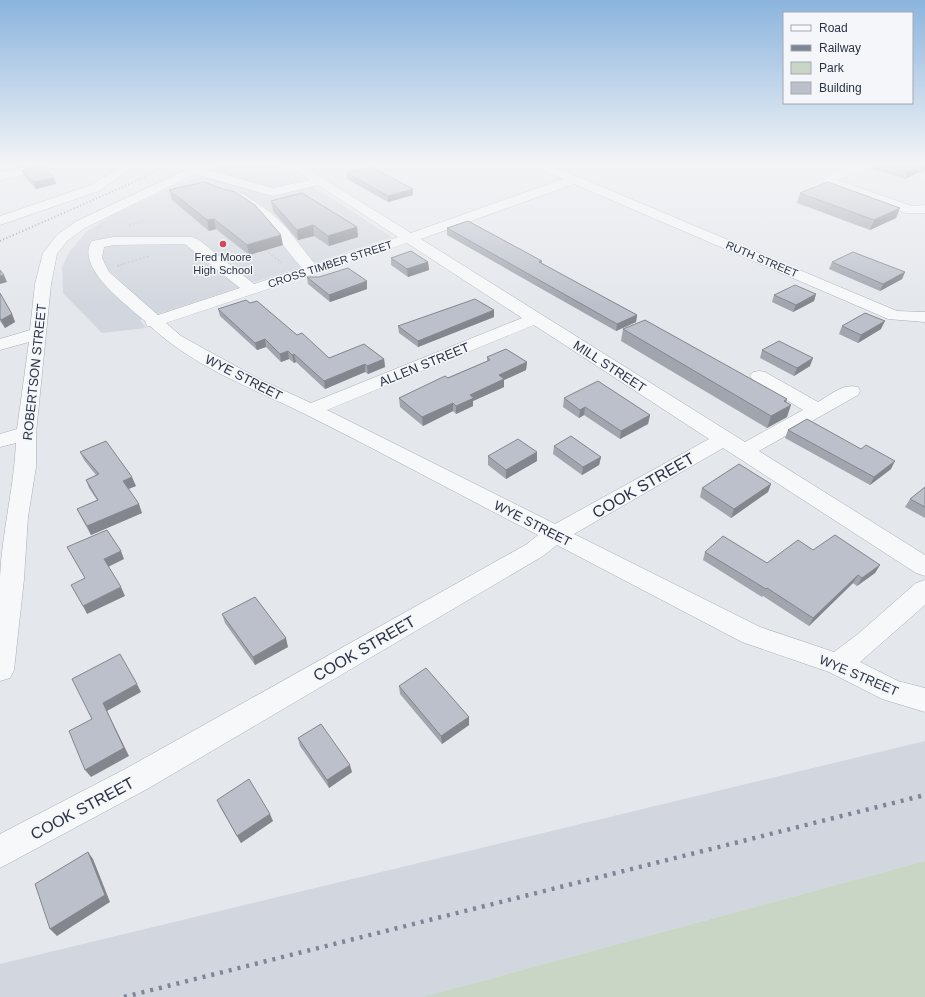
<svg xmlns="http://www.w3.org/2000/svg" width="925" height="997" font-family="Arial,sans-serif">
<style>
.built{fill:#d2d6de}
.green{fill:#c9d6c5}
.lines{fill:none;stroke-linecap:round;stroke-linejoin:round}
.minor-casing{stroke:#a9aeb7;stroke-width:1}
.path-far1{stroke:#c2c5cb;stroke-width:1.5;stroke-dasharray:2 2;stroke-linecap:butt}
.path{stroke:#c2c5cb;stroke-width:2;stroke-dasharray:2.5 2.5;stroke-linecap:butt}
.minor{fill:#f7f8fa;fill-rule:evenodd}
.rail-far1{stroke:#7d8696;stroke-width:2;stroke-dasharray:1 2.5;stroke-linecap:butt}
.rail{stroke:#7d8696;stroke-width:4.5;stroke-dasharray:3 6;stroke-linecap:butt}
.wall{fill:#a1a5ae}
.shaded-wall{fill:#83868d}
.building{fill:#bbc0ca;stroke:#83868d}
.poi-dot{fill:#d1495b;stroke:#f4f6f9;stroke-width:1.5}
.labels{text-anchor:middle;stroke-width:3;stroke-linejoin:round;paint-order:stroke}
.far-poi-label{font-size:11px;fill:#2b3445;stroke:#f4f6f9}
.far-street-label{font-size:11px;fill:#2b3445;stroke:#f4f6f9}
.street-label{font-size:13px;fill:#2b3445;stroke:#f4f6f9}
.near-street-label{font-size:16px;fill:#2b3445;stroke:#f4f6f9}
</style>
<rect width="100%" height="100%" fill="#e4e7ec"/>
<path class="built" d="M221,165h58l113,72 -252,83 6,8 -44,5 -39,-40 -1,-26 8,-16 17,-20 26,-16z
M925,741v120l-503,136h-422v-33z"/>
<path class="green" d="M925,861v136h-503z"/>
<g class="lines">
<g class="minor-casing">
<path id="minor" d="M35,165h20l-2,3 -53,12v-8z
M123,165h13l-37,26 -99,34v-9l91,-31z
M196,165h14l-5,4 68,19 37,-8 -21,-15h13l109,68 152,-54 -26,-11 -2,-3h15l347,146 28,1v10l-37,-3 -314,-135 -153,55 324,203 58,-32 -50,-30 -3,-4 3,-4 6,-1 6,1 53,30c12,-7 25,-19 40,-15l2,4 -2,4 -99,56 166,104v21l-9,-3 -193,-125 -149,86 186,93 74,25 24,-18 58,-51 9,-3v25l-65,57 38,19 27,7v24l-43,-13 -53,-27 -87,-30 -185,-97 -14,11 -394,232 -149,80v-34l127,-66 400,-224 11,-9c-78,-40 -155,-82 -233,-121 -53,-26 -111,-47 -155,-88h-3l-2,-5c-17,-15 -71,-54 -53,-80l22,-4h78l7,3 55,44 48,-16c-27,-29 -34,-55 -76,-71l-1,-3 1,-3 5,-1 14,5 25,17 15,14 30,38 83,-27 -80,-52 -45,11 -78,-22 -110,54 -18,13 -10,13 -6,30 -15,149v34l-8,50 -4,62 -10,91 -4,8 -10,3c0,-34 0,-69 0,-104 2,-45 14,-89 16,-134l-16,4v-13l17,-5 12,-87 -29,8v-11l30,-9 5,-46 8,-31 14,-18 18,-13zM407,243l115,75 -211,85 -50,-23 -80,-44 -15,-13zM185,244l55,44 -82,27 -49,-43 -7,-14 2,-11 10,-2zM534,325l175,114 -154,85 -228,-114z
M858,165h15l-2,3 -34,12 75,26 13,-1v8h-19l-76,-27 -7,-7c8,-10 24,-10 35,-14z"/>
</g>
<path class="path-far1" d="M129,225l15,-4
M265,250l17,13
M120,265l29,-9"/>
<path class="path" d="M117,266l6,-2"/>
<use href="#minor" class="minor"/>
<path class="rail-far1" d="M0,241l134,-59 32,-17"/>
<path class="rail" d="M124,997l801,-202"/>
</g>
<path class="wall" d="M874,165h51l-20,14 -33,-10z
M22,170l32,8 2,6 -20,5 -12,-13z
M347,173l66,16v6l-25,7 -41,-23z
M169,190l114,55 -34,10 -33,-26 -7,2 -37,-31z
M800,193l100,15 -4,10 -26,12 -73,-27z
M271,201l86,26 1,10 -29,9 -15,-10 -16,4 -25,-29z
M447,228l95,33v2l95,52 -1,7 -20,9 -169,-96z
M391,258l37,4 1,8 -21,7 -17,-12z
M832,262l73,10 -3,7 -22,12 -51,-22z
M307,277l60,4v8l-37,13 -22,-18z
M0,293l12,21 3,8 -10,6 -5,-7z
M816,294l-2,7 -21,11 -21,-10 2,-7z
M250,303l47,32 32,23 55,1 1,8 -17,7 -3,-2 -40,17 -29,-27 -2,1 -5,-4 -8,3 -15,-15 -9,3 -37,-34 -2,-7z
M494,317l-76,30 -19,-14 -1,-7z
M842,326l39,3 -23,14 -19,-9z
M623,329l164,88 -20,11 -146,-87z
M762,350l48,16 -16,10 -34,-18z
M487,357l40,5 -1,8 -22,10v7l-31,14v5l-17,8 -3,-3 -30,15 -23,-19 -1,-9 88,-37z
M564,398l86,17 -2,9 -28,15 -36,-24 -5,3 -16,-11z
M788,430l103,39 -21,16 -85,-47z
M554,446l47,11 -2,8 -17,10 -29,-21z
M80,452l56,34 -8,3 14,24 -51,22 -10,-18 -4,-8 20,-9 -8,-12 -3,-8 10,-5 -12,-15z
M488,456l49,5 -31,18 -18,-14z
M771,484l-3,8 -37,26 -31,-21 2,-9z
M925,487v31l-20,-11 5,-8z
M813,550l67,15 -5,8 -18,13 -4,-3 -44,43 -46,-30 -1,1 -59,-37 2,-8 62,11z
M222,614l66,33 -33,18 -30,-42z
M399,686l70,31v8l-27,19 -42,-50z
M298,738l54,34 -23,16 -29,-42z
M217,800l56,21 -32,22 -21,-36z"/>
<path class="shaded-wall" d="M15,165h15l-14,2z
M925,165v5l-20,9 2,-7z
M54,178l2,6 -20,5 -2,-7z
M413,189v6l-25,7v-6z
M900,208l-4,10 -26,12 4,-10z
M214,219l2,10 -7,2 -2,-11z
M313,225l1,11 -16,4 -1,-10z
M357,227l1,10 -29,9 -1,-10z
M281,235l2,10 -34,10 -2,-10z
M428,262l1,8 -21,7 -1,-8z
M905,272l-3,7 -22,12 3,-7z
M4,275l3,7 -7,2v-8z
M367,281v8l-37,13 -1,-7z
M816,294l-2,7 -21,11 3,-7z
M494,310v7l-76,30v-6z
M12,314l3,8 -10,6 -4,-8z
M637,315l-1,7 -20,9 1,-7z
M885,321l-4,8 -23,14 3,-8z
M265,339l1,8 -9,3 -2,-7z
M288,351l1,8 -8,3 -1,-8z
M294,354l2,8 -2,1 -2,-8z
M813,358l-3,8 -16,10 3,-8z
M384,359l1,8 -17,7 -1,-8z
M527,362l-1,8 -22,10v7l-31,14v5l-17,8v-8l14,-11 29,-20z
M365,364v8l-40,17 -1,-8z
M787,399l-3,10 7,-4 -4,12 -20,11 4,-12 13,-15z
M453,403v8l-30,15 -1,-9z
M585,407l-1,8 -5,3 1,-8z
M650,415l-2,9 -28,15 1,-8z
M537,452v9l-31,18v-9z
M601,457l-2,8 -17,10 1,-8z
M895,461l-4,8 -21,16 4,-8z
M132,477l4,9 -10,4 -3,-9z
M771,484l-3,8 -37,26 3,-9z
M139,504l3,9 -51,22 -4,-9z
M121,551l3,8 -16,8 -4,-8z
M880,565l-5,8 -18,13 5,-8z
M858,575l-5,8 -44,43 4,-8z
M121,587l4,9 -38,18 -4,-8z
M286,638l2,9 -33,18 -2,-8z
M137,684l4,8 -34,19 22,45 -38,21 -6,-7 18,-67z
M469,717v8l-27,19 -1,-8z
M350,765l2,7 -23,16 -2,-8z
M270,814l3,7 -32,22 -4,-7z
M88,852l5,7 17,43 -53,34 -7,-7z"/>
<path class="building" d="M41,165l13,13 -20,4 -12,-12z
M881,165h44l-18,7z
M371,167l42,22 -25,7 -41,-23z
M204,182l19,7 12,3 20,13 26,30 -34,10 -33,-26 -7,1 -38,-30z
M828,182l72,26 -26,12 -74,-27z
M302,193l55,34 -29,9 -15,-11 -16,5 -26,-29z
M468,221l74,40 -3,1 98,53 -20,9 -170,-96z
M411,251l17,11 -21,7 -16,-11z
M853,252l52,20 -22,12 -51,-22z
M348,268l19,13 -38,14 -22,-18h12z
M0,270l4,5 -4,1z
M795,285l21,9 -20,11 -22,-10z
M0,293l12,21 -11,6 -1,-2z
M475,299l19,11 -76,31 -20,-15z
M246,300l4,3 7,-2 40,34 5,-2 27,25 35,-14 20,15 -17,7 -2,-2 -41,17 -30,-27 -2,1 -4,-4 -8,3 -15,-15 -10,4 -37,-34z
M865,313l20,8 -24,14 -19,-9z
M645,320l142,79 -3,2 7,4 -20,11 -148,-87z
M779,341l34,17 -16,10 -35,-18z
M506,349l21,13 -28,13 5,4 -34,16 4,3 -18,8 -3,-3 -31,14 -23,-19 46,-22 3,2 42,-18 -3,-3z
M598,381l52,34 -29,16 -36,-24 -5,3 -16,-12z
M807,419l54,30 5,-4 29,16 -21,16 -86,-47z
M571,436l30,21 -18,10 -29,-21z
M518,439l19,13 -31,18 -18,-14z
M106,441l26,36 -9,4 16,23 -52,22 -10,-17 21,-9 -12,-20 13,-6 -19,-22z
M739,464l32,20 -37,25 -32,-21z
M925,487v20l-15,-8z
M107,530l14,21 -17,8 17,28 -38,19 -12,-21 14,-7 -18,-31z
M835,535l45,30 -18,13 -4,-3 -45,43 -46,-30 -1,1 -61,-37 18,-16 44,27 31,-23 15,10z
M255,597l31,41 -33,19 -31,-43z
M120,654l17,30 -34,19 21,45 -39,22 -16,-39 23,-12 -20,-40z
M426,668l43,49 -28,19 -42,-50z
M321,724l29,41 -23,15 -29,-42z
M249,779l21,35 -33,22 -20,-36z
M88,852l17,43 -55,34 -15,-45z"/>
<linearGradient id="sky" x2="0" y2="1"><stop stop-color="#8bb4dd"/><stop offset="0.54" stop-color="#f3f4f6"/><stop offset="1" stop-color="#f3f4f6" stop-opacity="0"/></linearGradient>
<rect width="925" height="304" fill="url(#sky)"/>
<circle class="poi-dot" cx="223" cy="244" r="4"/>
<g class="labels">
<g class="far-poi-label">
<text x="223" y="261">Fred Moore<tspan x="223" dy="13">High School</tspan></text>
</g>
<g class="far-street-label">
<text transform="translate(762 259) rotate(23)" y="4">RUTH STREET</text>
<text transform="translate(330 264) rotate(-18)" y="4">CROSS TIMBER STREET</text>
</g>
<g class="street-label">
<text transform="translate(424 364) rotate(-22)" y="5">ALLEN STREET</text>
<text transform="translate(610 366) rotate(33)" y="5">MILL STREET</text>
<text transform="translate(34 372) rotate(-84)" y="5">ROBERTSON STREET</text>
<text transform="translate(244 377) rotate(27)" y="5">WYE STREET</text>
<text transform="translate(533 523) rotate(27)" y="5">WYE STREET</text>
<text transform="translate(859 675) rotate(23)" y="5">WYE STREET</text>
</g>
<g class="near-street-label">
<text transform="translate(643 485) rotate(-30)" y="6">COOK STREET</text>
<text transform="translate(364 648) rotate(-30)" y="6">COOK STREET</text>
<text transform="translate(82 808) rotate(-28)" y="6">COOK STREET</text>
</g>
</g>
<rect x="783" y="12" width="130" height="92" fill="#f4f6f9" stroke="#a4a8b1"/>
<rect x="791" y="25" width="20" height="6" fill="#f7f8fa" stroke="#a4a8b1"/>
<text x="819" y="32" font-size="12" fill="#2b3445">Road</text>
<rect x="791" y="45" width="20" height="6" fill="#7d8696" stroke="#a4a8b1"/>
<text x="819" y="52" font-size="12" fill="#2b3445">Railway</text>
<rect x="791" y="62" width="20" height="12" fill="#c9d6c5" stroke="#a4a8b1"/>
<text x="819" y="72" font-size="12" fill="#2b3445">Park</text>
<rect x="791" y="82" width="20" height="12" fill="#bbc0ca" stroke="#a4a8b1"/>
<text x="819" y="92" font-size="12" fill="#2b3445">Building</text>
</svg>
